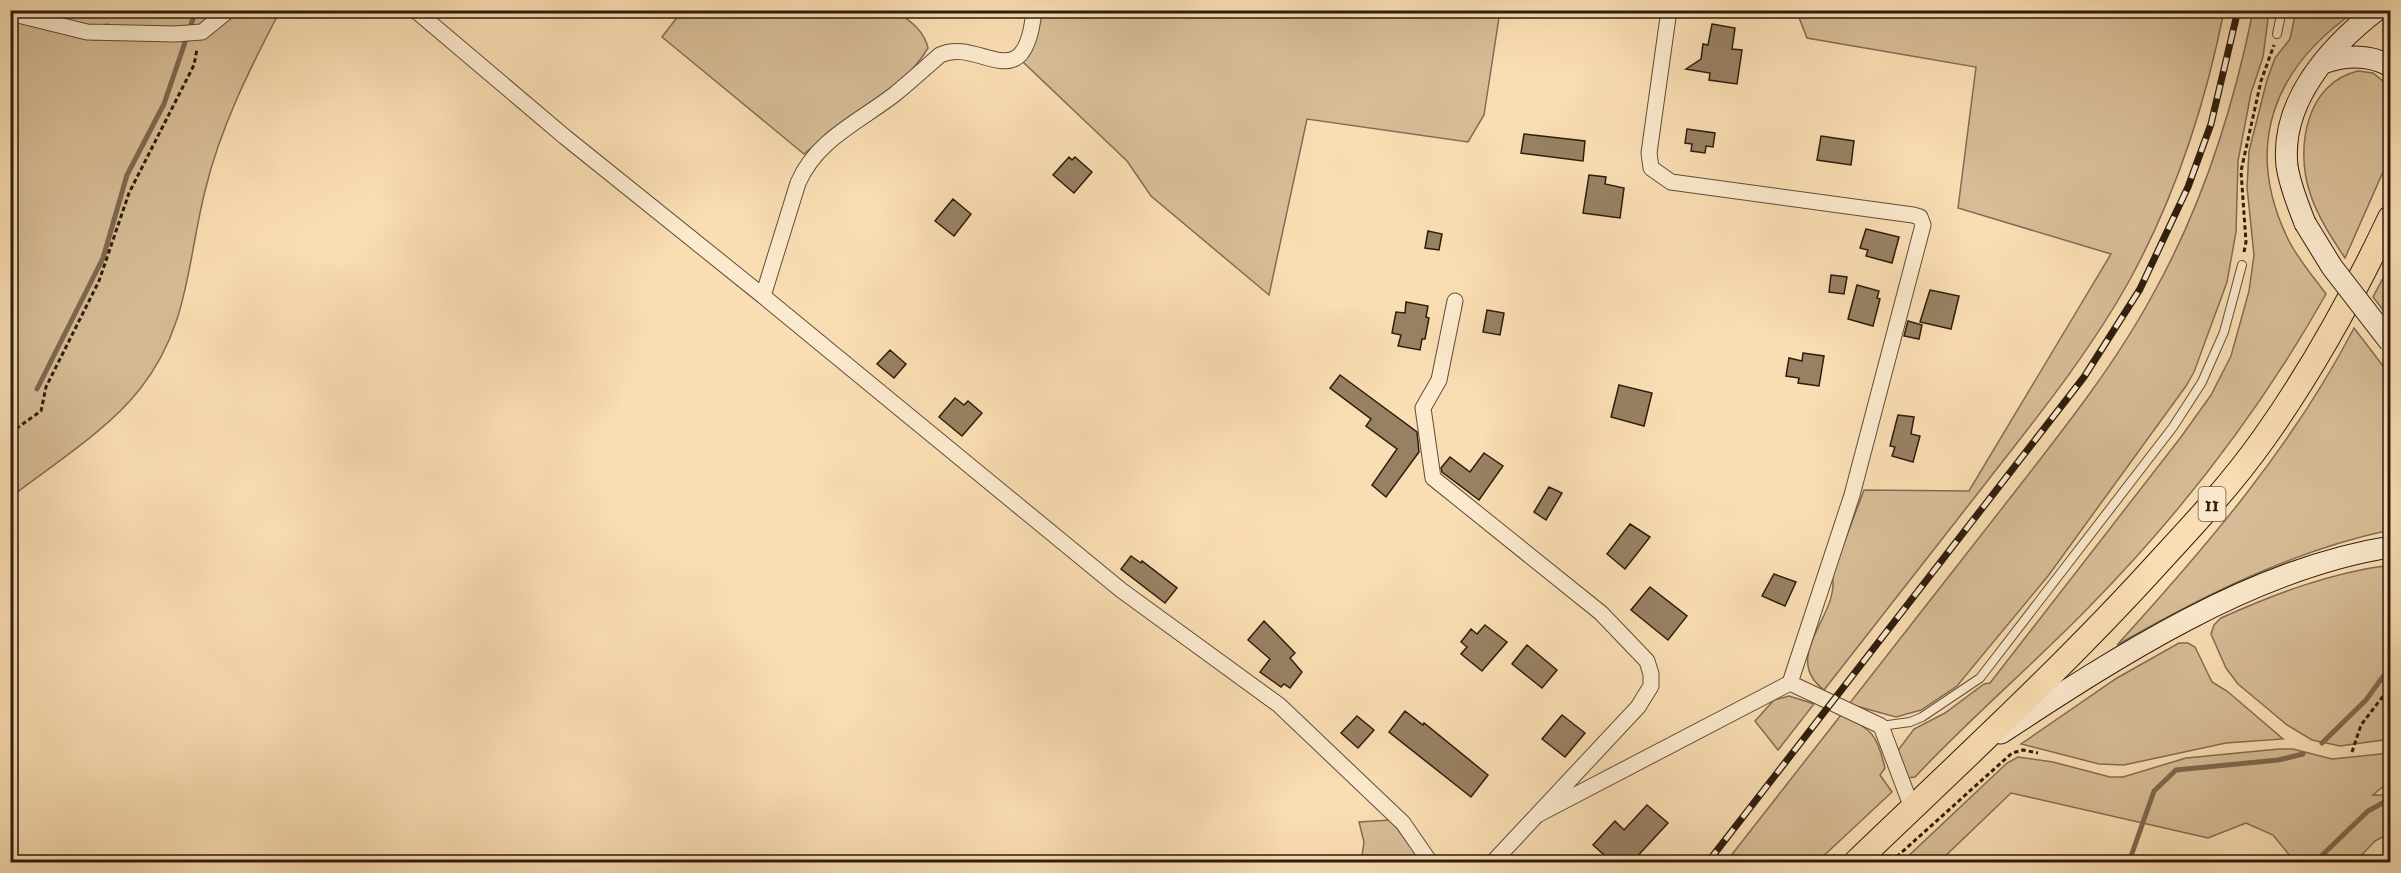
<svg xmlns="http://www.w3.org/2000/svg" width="2401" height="873" font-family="'IM FELL Double Pica',serif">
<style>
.green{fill:#d7bd97;stroke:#826d52;stroke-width:1.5}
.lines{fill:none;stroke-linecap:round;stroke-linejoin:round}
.stream{stroke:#7e694f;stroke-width:5}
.building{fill:#988163;stroke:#2d1d0d;stroke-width:1.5}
.lane-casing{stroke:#604d36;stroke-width:10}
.street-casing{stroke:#604d36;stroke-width:17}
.secondary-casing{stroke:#2d1d0d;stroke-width:23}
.primary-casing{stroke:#2d1d0d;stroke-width:26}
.path{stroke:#2d1d0d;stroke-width:3;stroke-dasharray:4.5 3;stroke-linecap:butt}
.lane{stroke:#fceace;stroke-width:8}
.street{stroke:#fceace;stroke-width:15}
.secondary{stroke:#fceace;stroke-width:21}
.primary{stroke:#fadeb3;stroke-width:24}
.rail-casing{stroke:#2d1d0d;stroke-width:7}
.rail{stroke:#fceace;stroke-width:4.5;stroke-dasharray:14;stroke-linecap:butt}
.secondary-bridge-casing{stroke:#2d1d0d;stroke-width:23;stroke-linecap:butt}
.secondary-bridge{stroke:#fceace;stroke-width:21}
.labels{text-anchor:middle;stroke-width:4.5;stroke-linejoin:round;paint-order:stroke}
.shield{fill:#fceace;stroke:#6b5a47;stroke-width:1.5}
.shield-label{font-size:20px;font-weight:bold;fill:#2d1d0d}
</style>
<rect width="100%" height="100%" fill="#fadeb3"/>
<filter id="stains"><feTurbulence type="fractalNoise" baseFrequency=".00333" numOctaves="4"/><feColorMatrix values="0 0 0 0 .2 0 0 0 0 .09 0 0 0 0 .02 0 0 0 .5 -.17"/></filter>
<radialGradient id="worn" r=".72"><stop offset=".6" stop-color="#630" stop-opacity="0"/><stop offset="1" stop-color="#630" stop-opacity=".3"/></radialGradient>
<path class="green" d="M895,10c15,11 29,20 33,38 -27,46 -85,71 -124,106l-142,-117 20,-26z
M31,11h249c-30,57 -60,117 -75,180 -18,72 -16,136 -65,198 -32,41 -88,76 -129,108v-478l84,21 14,-1 -1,-15 -15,2z
M1042,11h458l-16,104 -16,27 -161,-23 -38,176 -118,-99 -24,-35 -104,-99 11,-19z
M1781,11h443c-19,95 -49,187 -96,272 -39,70 -90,133 -139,196 -55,71 -110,141 -165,211 -45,-34 18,-76 8,-115l32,-85 105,1 142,-237 -153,-46 18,-141 -169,-29 -9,-23z
M2253,11h16l-6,46 -12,36 -13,68 -2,71 -9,50 -33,90 -8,14 -138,190 -91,110 -36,24 -25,7 -47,-13c55,-70 110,-141 165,-211 49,-63 100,-127 138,-197 50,-89 81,-186 101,-285z
M2296,11h60c-81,55 -113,133 -69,226 9,20 26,39 39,57 -64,114 -144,218 -235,311 -57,59 -120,112 -176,172l-7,1 -12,-25 18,-24 31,-16 39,-29 6,-1 191,-246 30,-42 20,-39 18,-65 5,-36 -7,-68 2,-36 18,-71 8,-22 15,-19z
M2358,71l15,2 17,14v69l-45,102c-13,-19 -28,-42 -35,-65 -15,-45 -4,-110 48,-122z
M2390,265v54l-17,-22z
M2354,328l36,47v155c-98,21 -186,65 -273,115 89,-98 176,-199 237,-317z
M2390,565v174l-50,7 -28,-6 -25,-15 -49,-41 -12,-16 -15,-34 3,-9 7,-7c56,-25 109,-45 169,-53z
M2179,643h9l7,4 17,35 15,9 56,48 -57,4 -102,22 -25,-1 -78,-20 96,-66z
M1789,696l25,8 -36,46 -23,-29 19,-21z
M1841,715c31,14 36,19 44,53l-5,7 12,17 -75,70h-91z
M2279,749h14l39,10 58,-6v28l-17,14h17v38l-15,8 -20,21h-68l4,-5 -18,-22 -27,-12 -38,15 -197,-45 -72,69h-37l105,-99 11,-6 35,5 57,15h13l63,-19z
M1391,820l31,42h-61l3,-20 -5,-20z"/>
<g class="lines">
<path class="stream" d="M37,389l66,-131 24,-83 37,-71 32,-94
M2322,743l44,-43 24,-33
M2129,862l25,-71 22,-21 102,-10 25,-6
M2315,862l53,-51 22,-12"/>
</g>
<path class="building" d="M1712,24l23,4 -3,21 10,1 -5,34 -28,-4 1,-7 -24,-4 15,-10 2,-15 5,1z
M1687,129l28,4 -2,14 -7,-1 -1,7 -14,-2 1,-7 -7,-1z
M1524,134l61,7 -2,20 -62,-8z
M1821,136l33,5 -3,24 -34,-5z
M1069,157l3,3 3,-3 17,15 -18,21 -21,-18z
M1589,175l17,2 -1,7 19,4 -4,30 -37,-5z
M953,199l18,15 -17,22 -19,-15z
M1866,229l33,8 -7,26 -26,-7 2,-6 -8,-2z
M1428,231l14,3 -3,16 -14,-2z
M1831,275l16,2 -3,17 -15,-2z
M1857,285l22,6 -2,7 3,1 -7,27 -25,-7z
M1930,290l29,6 -8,33 -31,-7z
M1406,302l22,4 -2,11 3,1 -4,21h-3l-2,11 -22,-4 3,-11 -9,-2 4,-21 9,1z
M1487,310l17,3 -4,22 -17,-3z
M1908,321l14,4 -3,14 -15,-3z
M890,350l16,14 -12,14 -17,-14z
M1803,353l21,3 -5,30 -21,-3 1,-5 -13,-2 3,-18 13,3z
M1340,375l77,57 2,20 -33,45 -14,-12 25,-36 -31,-23 5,-7 -41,-31z
M1619,385l33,8 -8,33 -33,-9z
M955,398l9,7 4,-4 14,12 -20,23 -23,-19z
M1898,415l16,2 -3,17 9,2 -7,26 -21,-6 3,-9 -5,-1z
M1484,453l19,13 -24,34 -37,-28 -1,-4 9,-11 20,15z
M1549,487l13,6 -16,27 -12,-8z
M1630,524l20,13 -25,32 -18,-15z
M1131,556l10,7 1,-2 35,27 -12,15 -44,-34z
M1774,574l22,8 -11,24 -23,-10z
M1650,587l37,29 -19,24 -37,-30z
M1264,621l31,32 -5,5 12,14 -12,16 -6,-4 -3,3 -21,-15 10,-13 -22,-19z
M1485,625l22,17 -25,29 -21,-17 6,-7 -6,-5 10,-13 6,5z
M1527,645l30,25 -15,18 -30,-24z
M1405,711l18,14 1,-2 64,52 -17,22 -82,-65z
M1562,715l23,18 -20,24 -23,-18z
M1357,716l17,14 -16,18 -17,-15z
M1647,805l21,18 -36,39h-20l-19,-17 22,-24 9,9z"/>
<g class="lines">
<g class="lane-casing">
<path id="lane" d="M2277,34l5,-24
M1881,726l29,-4 12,-5 58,-39 193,-251 29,-45 22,-50 18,-67"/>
</g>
<g class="street-casing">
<path id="street" d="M415,10l150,127 198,159
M1034,10c-9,93 -55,26 -94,45 -15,13 -30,27 -45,39 -36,28 -78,45 -97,89l-35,113 358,294 158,115 124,118 27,39
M10,13l77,19 88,2 27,-2 27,-22
M1455,301l-16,79 -16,28 10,70 168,135 46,48 4,13v12l-13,21 -145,155
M1790,683l91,43 31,82
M1539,814l251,-131 62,-188 71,-270 -3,-8 -7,-2 -242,-33 -20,-14 -2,-15 20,-143"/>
</g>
<g class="secondary-casing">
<path id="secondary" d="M2323,63c23,-8 46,-9 67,3
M2305,223c-7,-18 -15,-37 -18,-57 -7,-64 42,-119 90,-156
M2001,733c116,-76 250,-164 389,-186"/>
</g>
<g class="primary-casing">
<path id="primary" d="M1856,862c102,-98 207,-194 303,-300 37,-40 74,-80 105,-124 49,-69 90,-144 126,-220"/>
</g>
<path class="path" d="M2244,252l2,-10 -5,-71 20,-90 13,-36
M10,433l31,-22 5,-24 53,-106 30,-88 65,-128 3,-16
M2352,752l9,-27 29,-38
M1828,862l7,-7
M1891,862l121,-109 11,-3 15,3"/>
<use href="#lane" class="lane"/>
<use href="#street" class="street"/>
<use href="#secondary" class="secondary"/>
<use href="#primary" class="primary"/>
<g class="rail-casing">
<path id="rail" d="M1708,862l376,-485 56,-88 48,-102 23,-63 27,-114"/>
</g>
<use href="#rail" class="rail"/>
<g class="secondary-bridge-casing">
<path id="secondary-bridge" d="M2305,223l27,44 58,75"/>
</g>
<use href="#secondary-bridge" class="secondary-bridge"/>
</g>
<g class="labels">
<rect class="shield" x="2198.5" y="487" width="27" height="34" rx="4.5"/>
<g class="shield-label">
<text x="2212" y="511">11</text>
</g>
</g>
<rect width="2401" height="873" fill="none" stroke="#fadeb3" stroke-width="36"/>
<rect x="12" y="12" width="2377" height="849" fill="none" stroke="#2d1d0d" stroke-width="3"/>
<rect x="18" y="18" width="2365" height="837" fill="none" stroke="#2d1d0d" stroke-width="1.5"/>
<rect width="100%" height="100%" filter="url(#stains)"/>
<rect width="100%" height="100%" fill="url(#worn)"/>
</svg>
